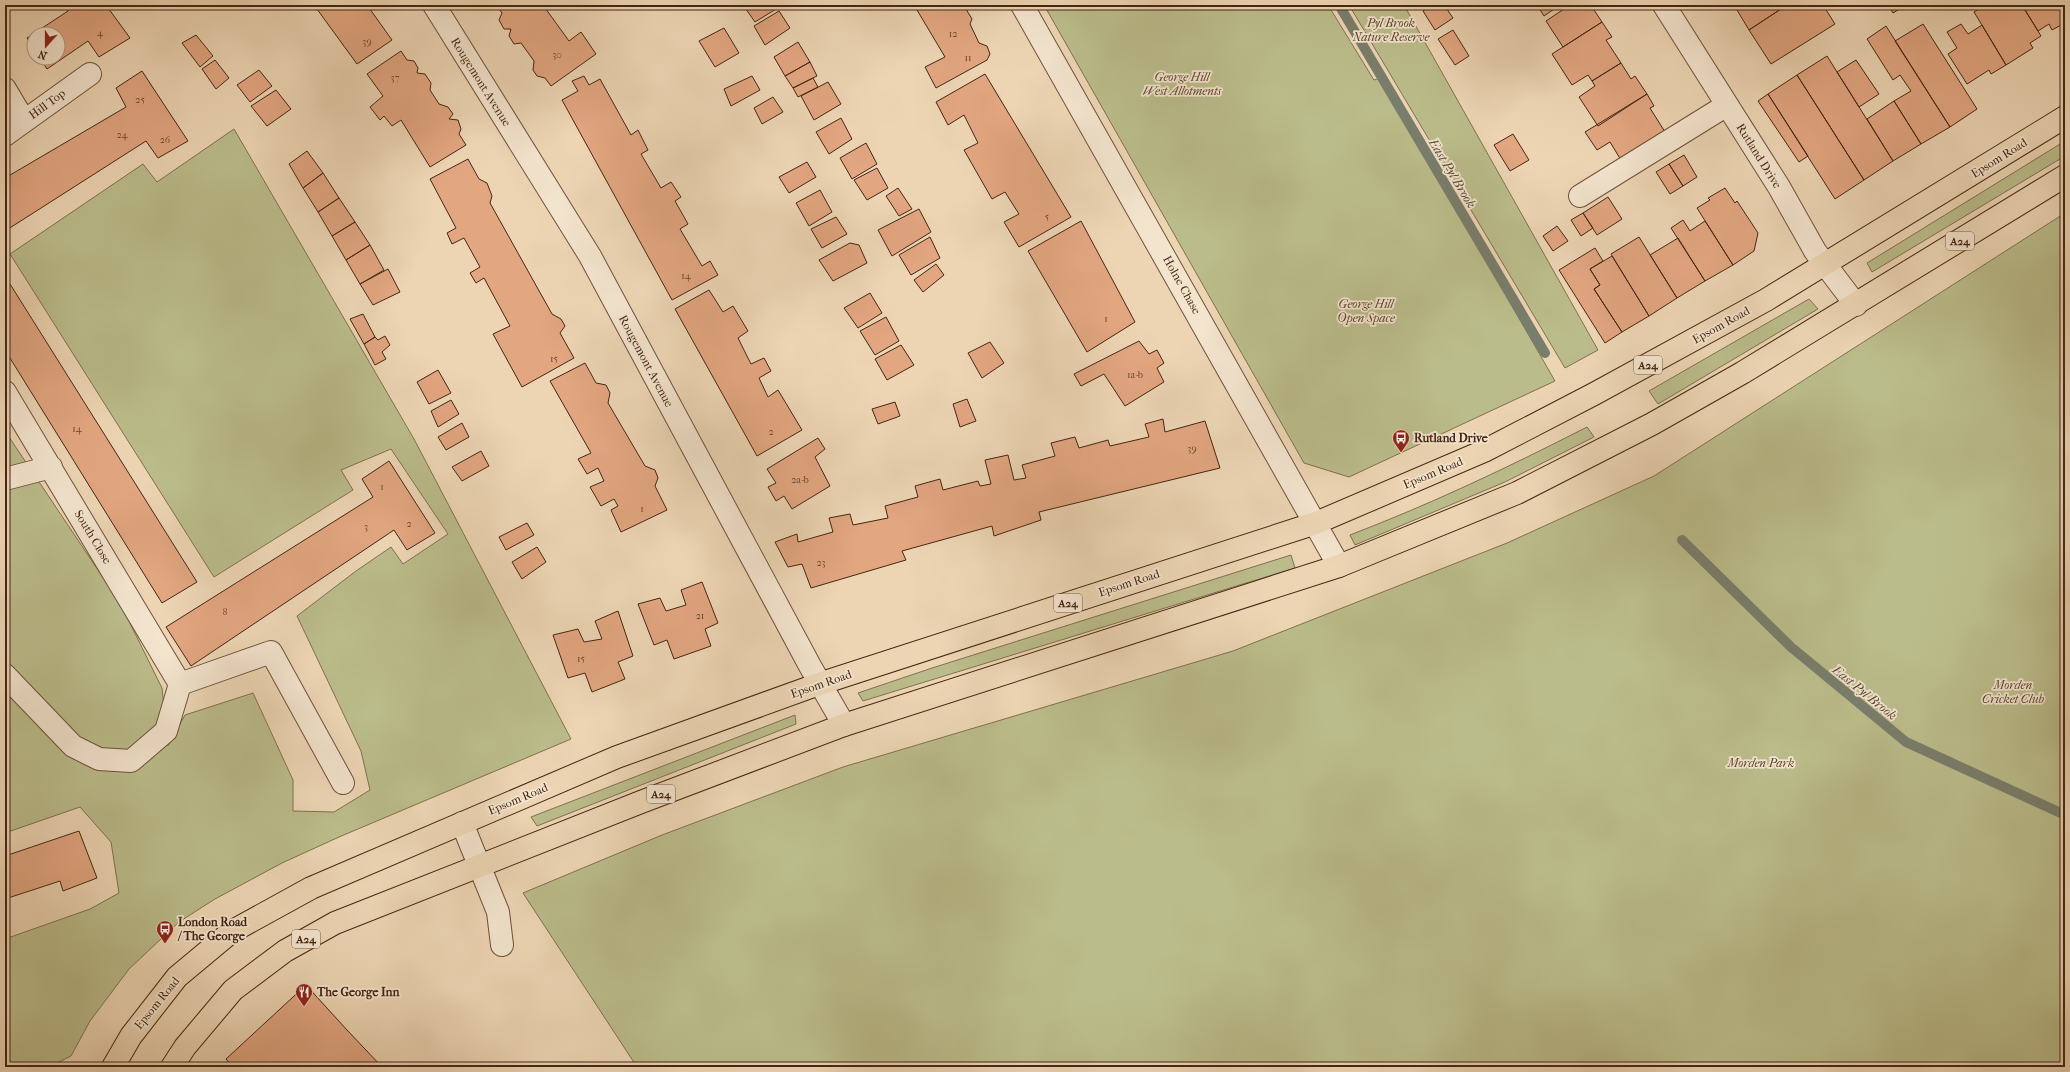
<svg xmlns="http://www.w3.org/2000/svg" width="2070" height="1072" font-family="'IM FELL French Canon',serif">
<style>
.green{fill:#bbbc8b;stroke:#80714f}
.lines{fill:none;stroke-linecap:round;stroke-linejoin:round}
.stream{stroke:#797e6c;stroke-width:10}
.building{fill:#e2a681;stroke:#452613}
.minor-casing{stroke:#6f523b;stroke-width:24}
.highway-casing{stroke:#452613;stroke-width:24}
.minor{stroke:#f3e4ce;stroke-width:22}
.highway{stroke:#edd5b4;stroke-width:22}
.labels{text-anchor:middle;stroke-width:3.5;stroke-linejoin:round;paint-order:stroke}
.number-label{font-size:10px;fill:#6c462e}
.shield{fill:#f3e4ce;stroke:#795f4b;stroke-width:1}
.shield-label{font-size:11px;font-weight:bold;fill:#452613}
.park-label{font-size:12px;font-style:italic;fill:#5d442b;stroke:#f3e4ce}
.street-label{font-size:12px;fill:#452613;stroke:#f3e4ce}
.poi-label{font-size:12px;font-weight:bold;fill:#452613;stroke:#f3e4ce;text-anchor:start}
.water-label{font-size:13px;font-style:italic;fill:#5a4b38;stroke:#f3e4ce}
</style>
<rect width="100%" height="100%" fill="#edd5b4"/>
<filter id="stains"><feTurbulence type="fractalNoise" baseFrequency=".005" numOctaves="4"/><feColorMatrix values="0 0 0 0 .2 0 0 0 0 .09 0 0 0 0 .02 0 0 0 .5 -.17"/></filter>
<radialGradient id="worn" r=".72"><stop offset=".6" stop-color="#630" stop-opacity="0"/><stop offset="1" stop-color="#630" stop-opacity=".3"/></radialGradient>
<path class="green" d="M1044,5h284l46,75 7,-2 174,303 -206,96 -45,-14z
M1349,5h55l194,345 -33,18z
M234,129l180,310 157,300 -232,98 -57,26 -67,36 -36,23 -50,47 -39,52 -19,35 -22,11h-44v-128l85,-30 29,-16 -8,-51 -31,-35 -75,26v-402l115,172 42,85 6,58 17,-31 68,-22 40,87v31l41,1 36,-22 -9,-39 -64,-135 59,-45 35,-24 12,17 45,-30 -57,-85 -50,21 12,20 -139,87 -204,-323 133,-90 14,18z
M2065,141v15l-193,116 -5,-9z
M2065,213v854h-1428l-114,-174 139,-58 181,-68 390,-116 274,-108 147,-67z
M1809,299l9,10 -160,95 -9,-13z
M1587,427l7,10 -89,45 -150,63 -5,-10c81,-31 159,-68 237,-108z
M1291,555l4,13 -432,133 -5,-8 74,-25z
M795,715l1,9 -259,102 -6,-9z"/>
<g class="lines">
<path class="stream" d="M1339,5l206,348
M1682,540l109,107 115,95 159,73"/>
</g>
<path class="building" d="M64,5h42l24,33 -31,19 -11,-16 -41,28 -7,-11h18v-24h-24v15l-7,-11 41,-27z
M314,5h53l25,35 -35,24z
M496,5h47l26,36 12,-9 15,22 -45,32 -6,-8 -8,-2 -4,-6 1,-9 -13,-18 -7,1 -5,-8 2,-7h-7l-5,-9 3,-7z
M743,5h38v1l-26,16z
M914,5h46l-2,1 8,3 6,10 -2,5 9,19 8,3 3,8 -3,6 -51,28 -11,-21 20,-10z
M1432,5h12l9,13 -18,12 -12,-19z
M1537,5h23l-16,11z
M1570,5h15l3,5 4,-3 10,15 -39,25 -17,-26z
M1734,5h53l-38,25z
M1787,5h36l12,19 -64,40 -22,-34z
M1888,5h18l-13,8z
M1986,5h36l19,31 -11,7 3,5 -27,17 -32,-53z
M2022,5h43v21l-2,-2 -11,6 -3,-6 -11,7z
M779,11l11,17 -25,17 -11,-19z
M1602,22l10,15 -6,3 15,23 -29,18 -4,-6 -16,10 -20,-31z
M1923,24l54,85 -27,18 -55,-86z
M1961,24l7,10 14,-9 24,40 -15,9 -2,-4 -22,14 -19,-30 9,-6 -10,-16z
M1886,26l64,101 -29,17 -27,-43 17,-10 -11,-16 -7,5 -26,-41z
M724,28l15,25 -24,14 -16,-26z
M1453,30l16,26 -14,9 -17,-26z
M196,35l17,21 -13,11 -18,-24z
M798,42l12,20 -25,14 -11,-19z
M401,51l6,9 7,1 4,7 -1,5 8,1 6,9 -1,7 9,14 9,3 5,7 -4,5 9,1 3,9 -2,5 7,11 -36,22 -29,-47 -9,6 -8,-10 -4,4 -10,-13 13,-11 -16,-22z
M1827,56l66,105 -29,19 -67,-105z
M215,60l14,18 -13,11 -14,-20z
M1856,60l23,34 -20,13 -22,-35z
M810,62l7,14 -24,12 -8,-12z
M1621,63l10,16 4,-3 12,18 -49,32 -19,-29 16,-11 -3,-5z
M259,70l13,16 -22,16 -13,-17z
M142,71l46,70 -30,17 -12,-17 -141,90v-53l121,-71 -10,-19z
M985,74l86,143 -52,30 -15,-25 15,-8 -14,-22 -13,7 -28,-49 14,-7 -14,-28 -16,10 -12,-23z
M1797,75l67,105 -29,19 -67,-105z
M584,76l5,9 11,-6 31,56 7,-5 10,20 -7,4 20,34 10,-6 10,15 -6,4 13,23 -8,5 22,37 8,-5 8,14 -46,25 -110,-200 16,-9 -6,-10z
M752,76l8,14 -29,16 -7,-17z
M813,78l5,9 -20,10 -5,-9z
M828,82l13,22 -27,16 -13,-24z
M276,90l15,19 -24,17 -16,-20z
M1647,94l7,12 -4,2 15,24 -44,28 -11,-18 -13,8 -12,-18z
M1768,94l40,62 -9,6 -41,-61z
M773,97l10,15 -21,12 -8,-16z
M1894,101l27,43 -28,17 -26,-42z
M841,118l11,21 -23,15 -13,-22z
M1513,134l16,26 -19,11 -16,-26z
M866,143l11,21 -25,15 -12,-21z
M307,151l16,22 -20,15 -14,-24z
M1684,155l13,22 -14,9 -14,-22z
M468,159l11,20 8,4 5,13 -2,7 62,111 9,5 4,7 -5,7 14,25 -52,29 -29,-53 17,-8 -26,-48 -8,5 -6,-10 10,-6 -16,-29 -12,6 -5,-11 9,-5 -26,-49z
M807,162l9,15 -27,16 -10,-16z
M1669,164l14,22 -13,8 -14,-22z
M877,168l11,20 -21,12 -13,-20z
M323,173l16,25 -21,14 -15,-24z
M898,188l14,21 -13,7 -13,-20z
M1725,188l10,15 2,-2 21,32 -4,18 -21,14 -36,-57 13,-8 -2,-2z
M820,190l12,22 -23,14 -13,-23z
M1608,197l14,22 -25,16 -14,-22z
M339,198l16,24 -23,14 -14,-24z
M919,209l12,23 -39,24 -14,-26z
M1583,213l10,15 -12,8 -10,-16z
M836,217l11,17 -25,14 -11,-19z
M1683,220l7,11 15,-10 28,44 -28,16 -34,-53z
M1081,221l54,101 -48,30 -59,-101z
M355,222l15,23 -24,15 -14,-24z
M1557,226l11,15 -15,10 -10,-15z
M930,237l10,21 -29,17 -12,-20z
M1639,237l38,61 -28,18 -38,-62z
M1678,238l27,43 -28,17 -27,-43z
M850,243l9,2 8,18 -34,18 -14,-21z
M370,245l14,25 -24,14 -14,-24z
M1595,248l8,13 -13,8 10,16 -6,4 28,43 -17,11 -46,-73z
M1612,256l37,60 -27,16 -28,-43 6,-4 -10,-16z
M936,264l8,11 -21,17 -9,-12z
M388,269l12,23 -27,13 -13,-21z
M5,276l192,306 -35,21 -157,-253z
M709,290l14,22 10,-6 15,25 -10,7 13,26 13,-6 7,13 -12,7 9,19 10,-7 24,40 -45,26 -82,-147z
M870,293l12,20 -24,15 -14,-20z
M363,314l12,23 -11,7 -14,-25z
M886,317l13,24 -24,14 -15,-24z
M385,336l5,9 -8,7 4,7 -11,6 -11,-21 11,-7 3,3z
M1139,341l10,13 8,-4 7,13 -7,5 7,14 -39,24 -21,-32 -23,12 -7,-12z
M990,342l14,21 -22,15 -14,-25z
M901,345l13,20 -27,15 -12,-21z
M585,363l11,20 10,2 4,8 -2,10 37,63 10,4 3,8 -3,8 12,24 -46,22 -10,-22 7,-4 -4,-7 -13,7 -11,-19 14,-6 -6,-13 -11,6 -9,-15 13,-6 -41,-72z
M438,370l13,23 -22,11 -12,-22z
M967,399l9,22 -16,6 -7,-23z
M451,400l8,14 -21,13 -7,-16z
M895,402l5,14 -22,8 -6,-15z
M1163,419l2,13 40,-11 15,47 -181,44 2,8 -47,16 -2,-10 -90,25 4,9 -95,28 -9,-24 -14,3 -13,-25 22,-8 1,8 35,-10 -4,-14 21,-4 3,11 35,-7 -3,-12 33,-9 -3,-11 25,-7 3,11 35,-9 2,5 11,-2 -6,-24 23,-5 6,25 12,-2 -4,-13 33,-9 -4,-13 24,-6 4,11 29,-8 2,6 39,-9 -4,-13z
M462,423l7,14 -23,13 -8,-13z
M818,438l7,11 -10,8 15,29 -38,23 -8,-13 -8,5 -8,-14 8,-4 -9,-14z
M481,451l8,15 -27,15 -10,-14z
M389,461l46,72 -28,17 -13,-20 -203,136 -25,-39 207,-130 -11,-18z
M527,523l7,12 -28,15 -7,-13z
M537,547l9,15 -24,17 -10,-17z
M702,582l16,41 -13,6 6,17 -37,13 -7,-19 -13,5 -16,-41 22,-6 6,13 20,-6 -5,-15z
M618,611l15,45 -15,6 7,17 -33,13 -7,-19 -17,5 -15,-43 25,-6 6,13 18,-3 -7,-18z
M79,831l18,47 -34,13 -3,-10 -55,18v-43z
M306,985l41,45 35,37h-149l-7,-8z"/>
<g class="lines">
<g class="minor-casing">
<path id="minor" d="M434,5l156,251 220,410 34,59
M1022,5l317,561
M1664,5l115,182 36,64 41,54
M5,89l19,32
M5,135l85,-61
M1580,196l147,-91
M5,392l175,292
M5,479l46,-12
M5,675l68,71 26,13 32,2 35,-30 14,-47
M180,684l91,-32 72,131
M462,823l36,89 4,33"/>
</g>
<g class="highway-casing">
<path id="highway" d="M113,1067l18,-31 46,-59 54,-45 80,-44 306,-131 202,-73 497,-161 168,-72 110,-57 172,-94 299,-183
M172,1067l13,-20 48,-57 52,-39 50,-28 306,-121 203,-77 495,-159 178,-73 135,-69 90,-51 323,-197"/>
</g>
<use href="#minor" class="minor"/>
<use href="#highway" class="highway"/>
</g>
<defs>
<g id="bus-pin" transform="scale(0.9)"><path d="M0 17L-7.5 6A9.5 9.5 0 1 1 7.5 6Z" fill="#8f2418" stroke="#f3e4ce"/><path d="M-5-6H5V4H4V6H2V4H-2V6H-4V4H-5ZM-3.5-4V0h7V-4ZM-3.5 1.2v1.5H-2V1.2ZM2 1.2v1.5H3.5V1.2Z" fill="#fff"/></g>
<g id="restaurant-pin" transform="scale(0.9)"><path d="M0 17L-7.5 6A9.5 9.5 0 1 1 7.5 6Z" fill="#8f2418" stroke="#f3e4ce"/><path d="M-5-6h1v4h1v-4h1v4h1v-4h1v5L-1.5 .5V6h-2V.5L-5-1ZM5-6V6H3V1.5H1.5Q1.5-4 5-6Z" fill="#fff"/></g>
</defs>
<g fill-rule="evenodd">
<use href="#bus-pin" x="1401" y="438"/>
<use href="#bus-pin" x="165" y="929"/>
<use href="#restaurant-pin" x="304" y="992"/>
</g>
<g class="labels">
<g class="number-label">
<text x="100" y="36">4</text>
<text x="953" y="37">12</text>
<text x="367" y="45">39</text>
<text x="557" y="58">30</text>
<text x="968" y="61">11</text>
<text x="395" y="81">37</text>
<text x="140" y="103">25</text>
<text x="122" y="138">24</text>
<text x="165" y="143">26</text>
<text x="1047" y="220">5</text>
<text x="686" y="279">14</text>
<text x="1106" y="322">1</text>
<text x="554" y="362">15</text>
<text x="1135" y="378">1a-b</text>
<text x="77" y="432">14</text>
<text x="771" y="435">2</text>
<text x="1192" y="452">39</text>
<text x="800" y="483">2a-b</text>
<text x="382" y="490">1</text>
<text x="642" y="512">1</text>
<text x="409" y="527">2</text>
<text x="366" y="530">3</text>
<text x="821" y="566">23</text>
<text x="225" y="615">8</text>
<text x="700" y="619">21</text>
<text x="581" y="662">15</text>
</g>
<g class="shield">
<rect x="1946" y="232" width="28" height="18" rx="3"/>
<rect x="1634" y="356" width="28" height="18" rx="3"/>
<rect x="1054" y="594" width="28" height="18" rx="3"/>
<rect x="647" y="785" width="28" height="18" rx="3"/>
<rect x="292" y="930" width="28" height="18" rx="3"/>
</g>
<g class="shield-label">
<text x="1960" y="245">A24</text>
<text x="1648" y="369">A24</text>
<text x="1068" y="607">A24</text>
<text x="661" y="798">A24</text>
<text x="306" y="943">A24</text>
</g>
<g class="park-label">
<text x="1391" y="27">Pyl Brook<tspan x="1391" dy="14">Nature Reserve</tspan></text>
<text x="1182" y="81">George Hill<tspan x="1182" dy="14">West Allotments</tspan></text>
<text x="1366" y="308">George Hill<tspan x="1366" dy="14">Open Space</tspan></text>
<text x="2013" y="689">Morden<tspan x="2013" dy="14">Cricket Club</tspan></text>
<text x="1761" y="767">Morden Park</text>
</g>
<g class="street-label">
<text transform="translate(481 82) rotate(58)" y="4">Rougemont Avenue</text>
<text transform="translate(47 104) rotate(-36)" y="4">Hill Top</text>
<text transform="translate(1759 156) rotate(58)" y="4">Rutland Drive</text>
<text transform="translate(1999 158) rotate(-32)" y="4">Epsom Road</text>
<text transform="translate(1182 285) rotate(61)" y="4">Holne Chase</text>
<text transform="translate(1721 325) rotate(-29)" y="4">Epsom Road</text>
<text transform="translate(646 361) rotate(62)" y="4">Rougemont Avenue</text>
<text transform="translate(1433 473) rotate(-23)" y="4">Epsom Road</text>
<text transform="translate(93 537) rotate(59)" y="4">South Close</text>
<text transform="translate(1129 583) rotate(-18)" y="4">Epsom Road</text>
<text transform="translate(821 684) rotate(-19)" y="4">Epsom Road</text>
<text transform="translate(518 799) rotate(-23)" y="4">Epsom Road</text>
<text transform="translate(157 1003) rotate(-51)" y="4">Epsom Road</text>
</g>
<g class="poi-label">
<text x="1414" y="442">Rutland Drive</text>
<text x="178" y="926">London Road<tspan x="178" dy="14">/ The George</tspan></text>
<text x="317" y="996">The George Inn</text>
</g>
<g class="water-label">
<text transform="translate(1453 173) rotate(59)" y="5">East Pyl Brook</text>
<text transform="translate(1865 692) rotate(39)" y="5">East Pyl Brook</text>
</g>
</g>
<rect width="2070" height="1072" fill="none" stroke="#edd5b4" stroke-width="20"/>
<rect x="6" y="6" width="2058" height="1060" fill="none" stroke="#452613" stroke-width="2"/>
<rect x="10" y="10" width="2050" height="1052" fill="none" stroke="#452613"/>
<g transform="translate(46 46) rotate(201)"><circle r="19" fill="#f3e4ce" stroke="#ad9883"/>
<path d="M0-3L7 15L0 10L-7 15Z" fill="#8f2418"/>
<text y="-6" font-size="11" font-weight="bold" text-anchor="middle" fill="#452613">N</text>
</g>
<rect width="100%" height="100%" filter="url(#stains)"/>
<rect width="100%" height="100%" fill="url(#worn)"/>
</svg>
